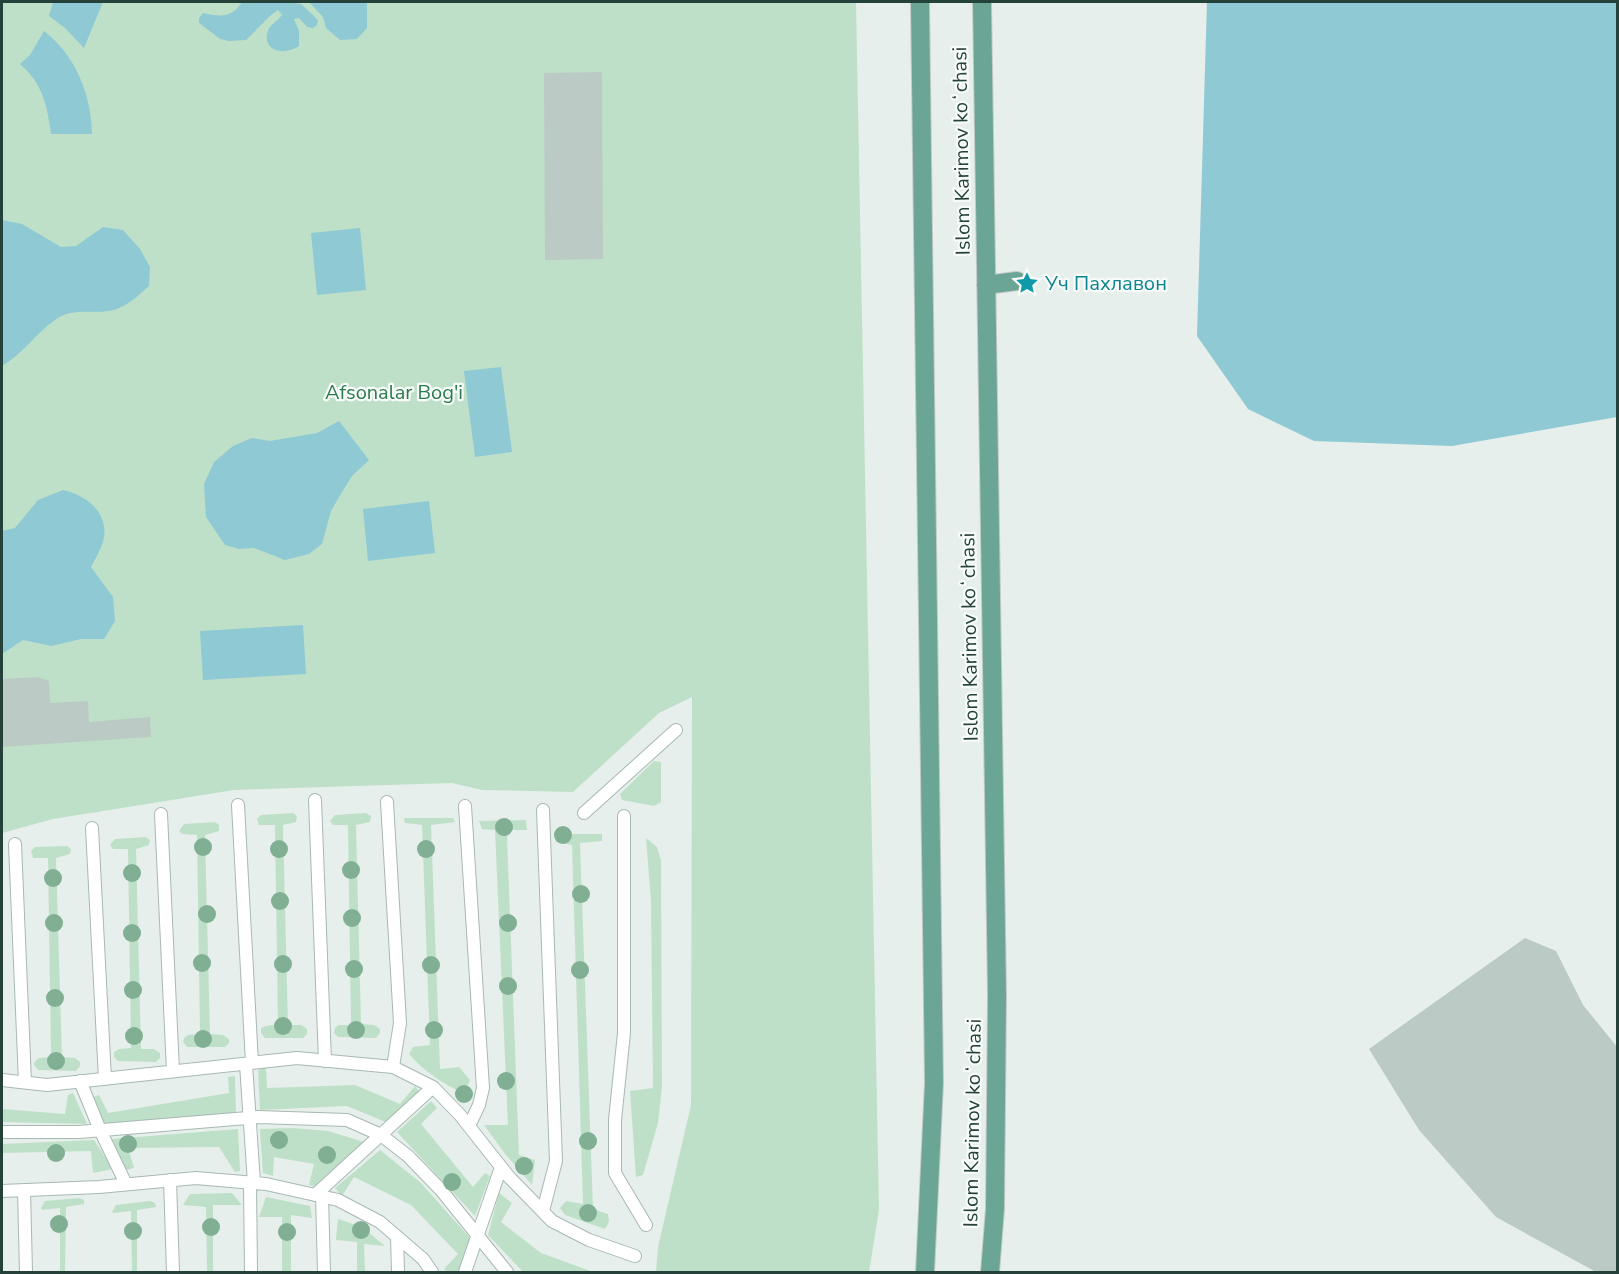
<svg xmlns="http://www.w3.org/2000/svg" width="1619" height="1274" font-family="'Nunito Sans',sans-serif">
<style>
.green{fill:#bfe0c8}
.water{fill:#8ec9d4}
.building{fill:#bbcac4}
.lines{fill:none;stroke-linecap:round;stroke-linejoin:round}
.lane-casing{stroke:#a8b8b2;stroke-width:14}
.primary-casing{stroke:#c2cac8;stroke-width:20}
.lane{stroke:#fff;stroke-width:12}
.primary{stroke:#6aa596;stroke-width:18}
.tree{fill:#80af93}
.labels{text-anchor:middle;stroke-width:4.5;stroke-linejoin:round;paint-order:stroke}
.street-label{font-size:20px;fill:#24423a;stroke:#f7fbf9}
.culture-label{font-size:20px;fill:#0d838f;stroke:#f7fbf9;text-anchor:start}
.park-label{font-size:20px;fill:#2d7a4b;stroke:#f7fbf9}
</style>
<rect width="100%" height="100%" fill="#e6efeb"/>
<path class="green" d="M2,2h854l23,1208 -10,62h-213l2,-25 33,-142 1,-408 -33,16 -86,79 -91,-2 -30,-7 -218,7 -181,29 -51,14z
M654,761l7,1v40l-7,4 -32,-6 -2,-6z
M293,813l4,3 -1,6 -13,3 5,200h13l6,4v5l-4,4h-38l-4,-5v-5l5,-2 12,-2 -3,-199h-16l-2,-6 4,-4z
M366,813l5,3 -1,6 -14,3 5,199 13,1 6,4v4l-4,5 -38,-1 -4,-4 1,-5 4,-3h12l-3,-200h-15l-3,-4 5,-6z
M404,818h49l2,4 -24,3 9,244 19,-2 11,13 -6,14c-20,-10 -41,-23 -55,-40l4,-7 17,-2 -8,-220 -17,-2z
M526,820l1,10h-19l-1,6 12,319 16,5 -3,25 -26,-30 -22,-30h24l-13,-295 -13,-1 -3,-8z
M215,822l4,3v6l-14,4 5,199 13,1 6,4v4l-4,4h-38l-4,-5 1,-4 4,-3 12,-1 -3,-199 -15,-1 -3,-3 5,-7z
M554,834h48v7l-22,2 13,366 15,5 1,8 -4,7 -40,-14 -5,-7 6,-7 17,3 -11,-359 -16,-3z
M146,837l4,3 -1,5 -13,4 5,200h13l6,4v5l-4,4 -38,-1 -4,-4v-5l5,-3 12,-1 -3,-199h-15l-3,-4 5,-6z
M646,838l11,9 4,14 1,226 -4,36 -15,52 -7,2 -6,-86 23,-3 -2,-187z
M67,846l4,3 -1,5 -14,4 6,199 13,1 5,4v4l-4,5 -38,-1 -4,-5 1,-4 4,-3 12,-1 -3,-199h-15l-2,-7 4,-4z
M266,1067l1,21 88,-3 45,19 15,-18 6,8 -33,29 -41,-17 -87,4 -2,-40z
M235,1076l1,38 -132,11 -11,-28 6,-2 9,18 121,-20 -1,-16z
M73,1093l14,31 -85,-2v-13l63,5 3,-19z
M431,1101l6,7 -16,16 52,63 12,-14 5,3 -15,40 -78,-84z
M292,1128l36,3 36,11 -47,45 -8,-2 5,-21 -40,-7 -1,19 -10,-3 -3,-44z
M238,1129l2,42 -5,1 -16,-25 -91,1 6,20 -8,2 -14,-31z
M94,1140l19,29 -20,4 -2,-22 -89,2v-9z
M380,1150l41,33 49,55 -10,34h-12l-4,-3 14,-15 -47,-49 -57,-28 -12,19 -7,-8z
M232,1193l10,12h-29v67h-6l-1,-65 -23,-2 7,-11z
M499,1193l13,10 -11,19 40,31 52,19h-70l-35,-37z
M266,1197l44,9 2,12 -21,-3v57h-9v-55h-23z
M79,1198l5,2v4l-18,3 -1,65h-5v-64l-18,2 -1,-2 4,-7z
M150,1201l5,2 1,4 -19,3v62h-5l-1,-61 -18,2 -1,-1 4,-7z
M338,1219l24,8 23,19 -21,-2 1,28h-8v-30l-21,-2z"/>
<path class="water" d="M53,2h50l-19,46 -19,-20 -16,-12z
M242,2h46l13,2 17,16 -1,5 -4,3 -6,-1 -8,-9 -5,1 5,12v15c-13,9 -35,7 -32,-12 2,-10 10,-12 15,-19l-4,-5 -7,5 -25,25 -17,1 -9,-2 -21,-16v-5l4,-5c17,4 29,5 39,-11z
M309,2h58v26l-10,11 -17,1 -14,-12 -3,-11z
M1207,2h410v415l-165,29 -138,-5 -66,-32 -51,-73z
M44,31c32,25 47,63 48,103h-41c-4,-29 -8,-50 -31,-70l10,-9z
M2,220l20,4 39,23 15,-1 27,-19 20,3 17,19 10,18 -1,19c-9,8 -18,17 -30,22 -21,9 -44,-3 -64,12 -19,13 -32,34 -53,46z
M360,228l6,62 -49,5 -6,-62z
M501,367l11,85 -37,5 -11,-86z
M339,421l30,39 -17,16 -10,16 -11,19 -9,33 -13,10 -24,6 -31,-12 -15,1 -14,-4 -19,-28 -2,-33 10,-22 19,-16 19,-8 18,3 47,-8z
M63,490c18,4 38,16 41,36 3,14 -7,30 -13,41l22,30 2,24 -11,18h-23l-30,7 -28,-6 -21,14v-123l13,-3 23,-28z
M429,501l6,52 -67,8 -5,-52z
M303,625l3,49 -103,6 -3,-49z"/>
<path class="building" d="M602,72l1,187 -58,1 -1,-187z
M38,677l11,4 1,22 38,-2 1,21 61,-5 1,20 -149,10v-68z
M1525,938l31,13 27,54 35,43v224h-22l-100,-55 -77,-87 -50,-81z"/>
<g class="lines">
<g class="lane-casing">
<path id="lane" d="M315,800l10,261
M387,802l13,221 -7,44
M238,805l14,258
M465,806l18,282 -4,17 -10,21
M584,813l92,-83
M161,814l12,257
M624,816v217l-9,87v53l31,52
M92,828l13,251
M15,844l10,238
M246,1064l8,119
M2,1080l45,5 250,-27 96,9 40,20 27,28 49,62 43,44 37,19 46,16
M80,1081l20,49 26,54
M2,1132h77l179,-15 89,3 34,15 27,21 33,34 66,82
M170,1180l3,92
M250,1183l1,89
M24,1190l2,82
M2,1191l97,-4 97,-9 70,6 72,16 42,22 43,37 9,13
M315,1195l118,-108
M322,1196l2,76
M543,1211l13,-50 -13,-351
M397,1237l1,35
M465,1272l36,-105"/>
</g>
<g class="primary-casing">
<path id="primary" d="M920,2l14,1081 -9,189
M982,2l15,993 -2,214 -5,63
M986,285l31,-4"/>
</g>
<use href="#lane" class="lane"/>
<use href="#primary" class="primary"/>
</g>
<g class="tree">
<circle cx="504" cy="827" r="9"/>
<circle cx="563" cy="835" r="9"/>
<circle cx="203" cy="847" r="9"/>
<circle cx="279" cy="849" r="9"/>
<circle cx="426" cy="849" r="9"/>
<circle cx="351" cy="870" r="9"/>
<circle cx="132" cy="873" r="9"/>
<circle cx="53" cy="878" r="9"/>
<circle cx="581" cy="894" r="9"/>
<circle cx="280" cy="901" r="9"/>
<circle cx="207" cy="914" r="9"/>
<circle cx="352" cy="918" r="9"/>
<circle cx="54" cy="923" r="9"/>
<circle cx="508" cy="923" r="9"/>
<circle cx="132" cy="933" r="9"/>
<circle cx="202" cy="963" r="9"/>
<circle cx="283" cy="964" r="9"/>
<circle cx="431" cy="965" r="9"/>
<circle cx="354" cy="969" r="9"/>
<circle cx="580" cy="970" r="9"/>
<circle cx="508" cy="986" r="9"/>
<circle cx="133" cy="990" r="9"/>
<circle cx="55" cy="998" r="9"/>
<circle cx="283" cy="1026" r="9"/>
<circle cx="356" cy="1030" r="9"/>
<circle cx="434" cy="1030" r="9"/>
<circle cx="134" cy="1036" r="9"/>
<circle cx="203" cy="1039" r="9"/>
<circle cx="56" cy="1061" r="9"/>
<circle cx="506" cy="1081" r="9"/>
<circle cx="464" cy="1094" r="9"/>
<circle cx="279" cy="1140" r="9"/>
<circle cx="588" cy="1141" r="9"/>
<circle cx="128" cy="1144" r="9"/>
<circle cx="56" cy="1153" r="9"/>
<circle cx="327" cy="1155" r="9"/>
<circle cx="524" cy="1166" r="9"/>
<circle cx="452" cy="1182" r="9"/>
<circle cx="588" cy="1213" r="9"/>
<circle cx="59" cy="1224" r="9"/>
<circle cx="211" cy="1227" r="9"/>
<circle cx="361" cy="1230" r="9"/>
<circle cx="133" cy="1231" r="9"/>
<circle cx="287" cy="1232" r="9"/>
</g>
<defs>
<g id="sight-bare" transform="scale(1.8)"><path d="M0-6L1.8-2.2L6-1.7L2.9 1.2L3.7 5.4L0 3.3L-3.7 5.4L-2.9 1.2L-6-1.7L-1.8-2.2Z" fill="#0f9aa8" stroke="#f7fbf9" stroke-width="2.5" paint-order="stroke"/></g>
</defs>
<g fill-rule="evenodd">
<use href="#sight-bare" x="1027" y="283"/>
</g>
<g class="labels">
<g class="street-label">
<text transform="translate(961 151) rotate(-91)" y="7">Islom Karimov koʻchasi</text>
<text transform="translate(969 637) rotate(-91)" y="7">Islom Karimov koʻchasi</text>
<text transform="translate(972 1123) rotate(-89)" y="7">Islom Karimov koʻchasi</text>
</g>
<g class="culture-label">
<text x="1045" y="290">Уч Пахлавон</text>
</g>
<g class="park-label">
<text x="394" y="399">Afsonalar Bog'i</text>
</g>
</g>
<rect width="1619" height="1274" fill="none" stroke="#24423a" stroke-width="6"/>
</svg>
